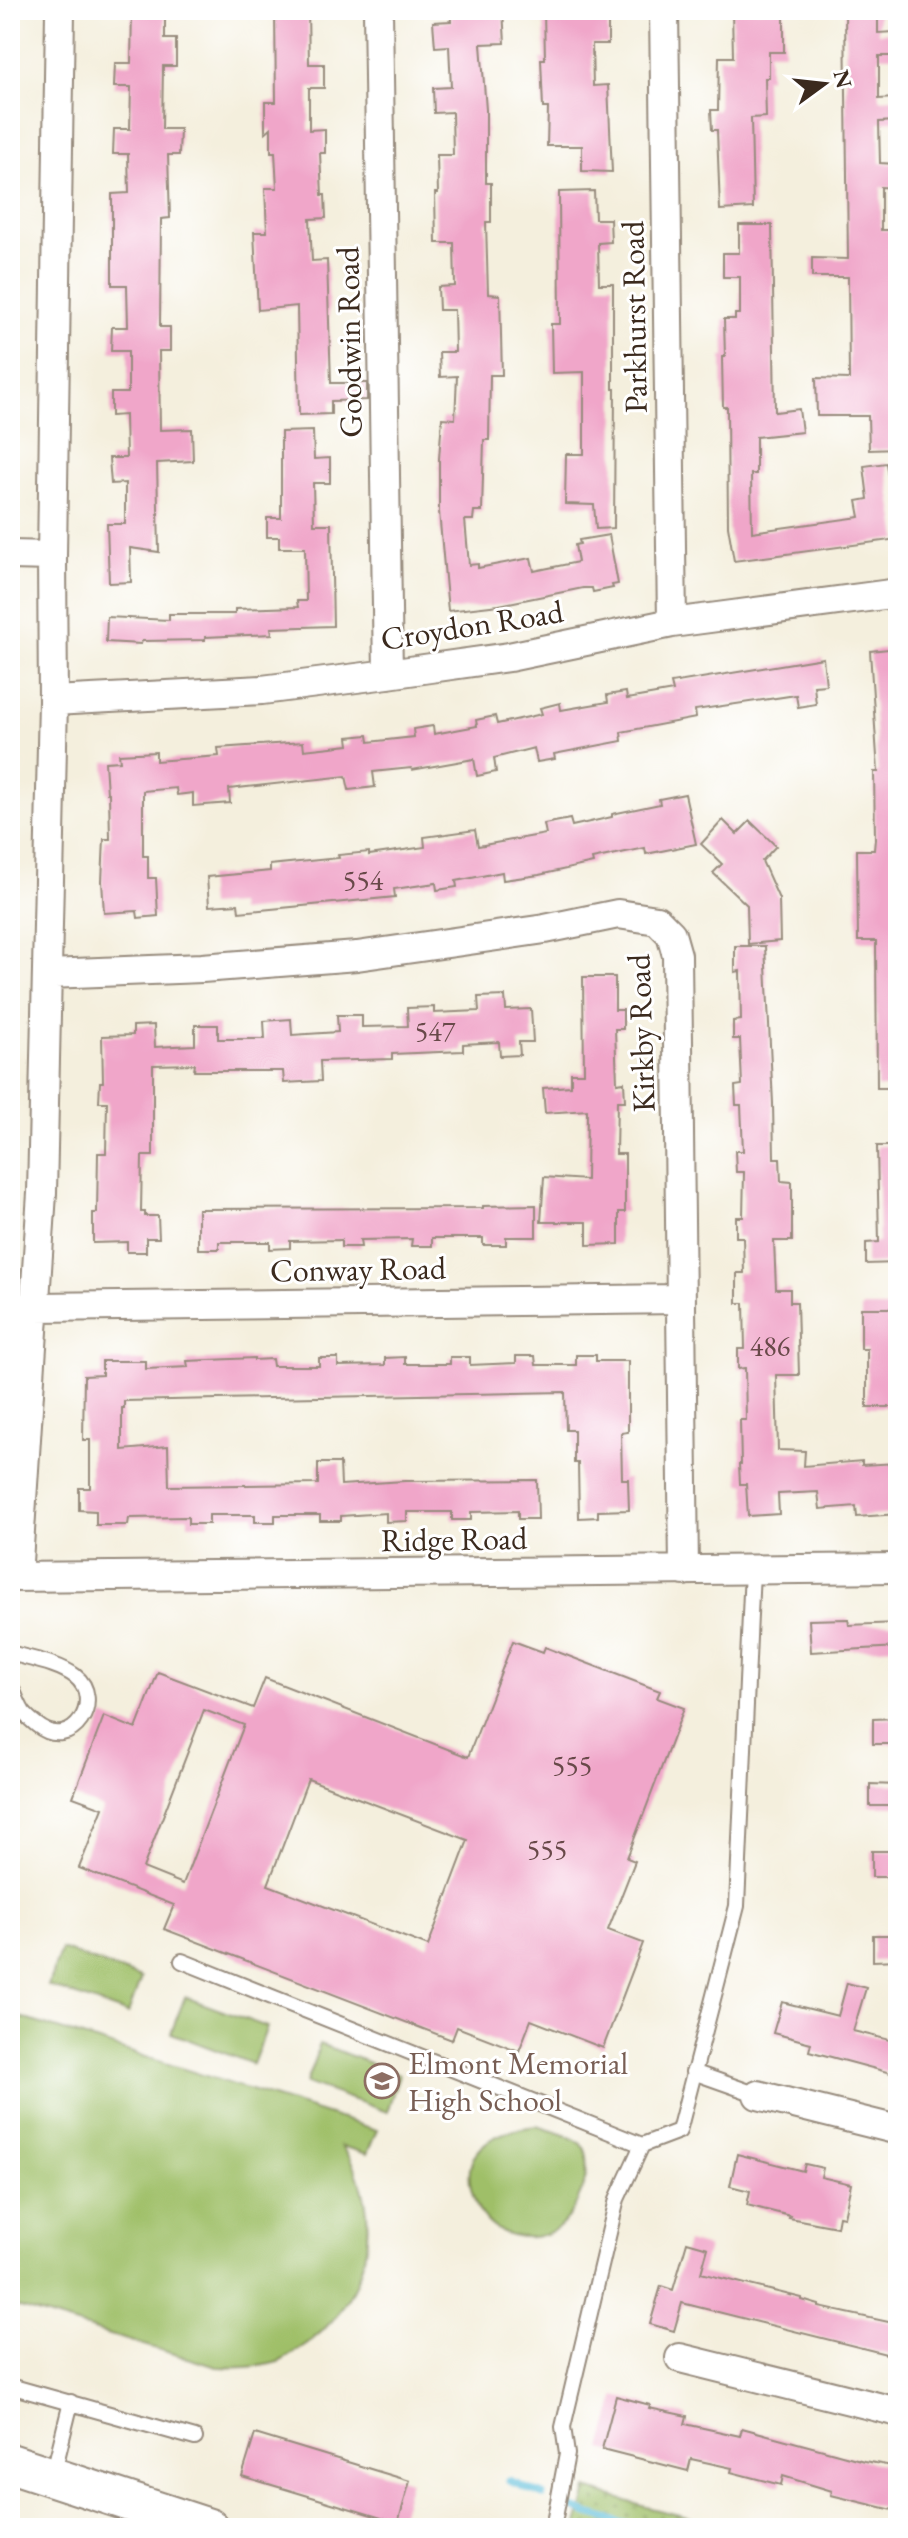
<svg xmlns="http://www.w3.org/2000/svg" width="908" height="2538" font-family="'EB Garamond',serif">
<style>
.grass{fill:url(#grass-dots);stroke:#6d7443;stroke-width:2}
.garden{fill:#9fbf68;stroke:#6d7443;stroke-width:2}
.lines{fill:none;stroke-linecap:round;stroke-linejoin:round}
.stream{stroke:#59bcd8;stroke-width:7}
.building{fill:#f0a6c9;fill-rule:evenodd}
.service-casing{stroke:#988c7e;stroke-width:18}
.minor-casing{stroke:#988c7e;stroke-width:32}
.secondary-casing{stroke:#988c7e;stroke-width:42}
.service{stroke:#fff;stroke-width:14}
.minor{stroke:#fff;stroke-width:28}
.secondary{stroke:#fff;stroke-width:38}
.labels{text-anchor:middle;stroke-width:6;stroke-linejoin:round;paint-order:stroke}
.number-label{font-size:28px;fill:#684949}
.street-label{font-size:32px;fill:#3b2a1e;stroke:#fff}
.education-label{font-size:32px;fill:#785e54;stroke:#fff;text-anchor:start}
</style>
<defs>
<pattern id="grass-dots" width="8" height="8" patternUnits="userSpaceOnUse" patternTransform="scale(2)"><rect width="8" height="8" fill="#9fbf68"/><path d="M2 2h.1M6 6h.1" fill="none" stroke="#839b55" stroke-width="1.8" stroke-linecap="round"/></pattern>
</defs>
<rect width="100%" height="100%" fill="#fff"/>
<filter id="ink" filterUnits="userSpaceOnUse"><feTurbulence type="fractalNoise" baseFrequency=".0125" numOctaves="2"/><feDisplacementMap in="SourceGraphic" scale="16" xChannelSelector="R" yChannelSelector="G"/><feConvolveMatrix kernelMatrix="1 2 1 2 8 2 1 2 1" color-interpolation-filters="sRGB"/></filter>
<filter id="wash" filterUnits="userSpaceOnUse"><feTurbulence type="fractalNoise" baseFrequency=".006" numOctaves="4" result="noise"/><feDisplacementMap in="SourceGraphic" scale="32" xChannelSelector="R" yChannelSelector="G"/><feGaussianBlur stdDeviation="1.8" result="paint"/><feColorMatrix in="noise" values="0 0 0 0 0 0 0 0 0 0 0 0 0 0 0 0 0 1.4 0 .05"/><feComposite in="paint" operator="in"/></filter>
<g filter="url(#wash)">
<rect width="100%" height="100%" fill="#f4efdd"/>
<path class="grass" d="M587,2489l59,18 88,21h-157z"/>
<path class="garden" d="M61,1949l80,29 -13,36 -80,-28z
M185,1997l82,30 -14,37 -82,-31z
M10,2014l367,116 -10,24 -26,-8c50,66 26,161 -42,203 -7,4 -14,11 -21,13 -19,6 -42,6 -61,5l-207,-62z
M320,2044l79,30 -12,38 -81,-29z
M537,2126c14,5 36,9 45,19 16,18 -7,71 -24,83 -17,10 -29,11 -47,7 -17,-4 -28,-15 -35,-31 -22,-53 15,-73 61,-78z"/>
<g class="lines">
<path class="stream" d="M509,2481l34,14
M569,2506l19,8 53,14"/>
</g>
<g id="blocks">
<path class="building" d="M132,10h33v29h11v27h-13l-1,63h18l-1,26h-11l2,63 -9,1 -1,108h10v24h-11l1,79 32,-1 1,32 -36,2 2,89 -29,-4 1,34 -22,1 -2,-59h18v-41l-14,1 -2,-26h17l-1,-43 -14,1v-23h17v-42h-17l1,-24h16l-1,-42h-15v-91l17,-1 -1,-39h-15l1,-25h16l1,-42h-17l1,-24h16z
M275,10h33l1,54h15v24h-15v42l16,-1v24h-5l2,42h3l1,23 -16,1 2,42 15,-1 4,123h36v17l-36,1v13l-32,1 -2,-109 -39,4 -4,-78h13l-2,-44h12l-2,-36h-4v-24l-6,5v-31h11z
M450,10h53l2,33 -24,1 5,66v73h5v39h-5l2,72 12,1 2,80h-12l-1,65h-5l-2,71h-8l-1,9h-8l4,45 9,-1v4l53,-10 3,13 44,-9 -3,-17 5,-1 -1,-4 30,-5 9,49 -6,1 1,3 -20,4 -1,-4h-9l-84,17 -51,6 -9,-100v-52l3,-41 13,1 2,-43 -17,1 -1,-25h16l-1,-42h-15l-1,-23 17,-1 -1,-43h-18l-1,-50h3l-1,-38h16l-1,-43 -18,1 -1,-25 18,-1 -2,-41 -14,1 -2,-25 18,-1z
M544,10h47v10h17v24h-16l1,42 15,-1 4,87 -30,-1v-25h-35l1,-38h-5l-2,-49h4z
M732,10h52v42h-15v26h-4l1,39 -15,1 2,90 -33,2 -3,-80h-5l-1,-20h7l1,-53h14z
M845,10h33v23l16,-1v24h-15v43l16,-1v23l-16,1 1,41 16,1v24l-15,-1v43h16l1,219 -29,1 -1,-34h-51l-1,-38 33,1 -1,-102h-36v-19l36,1z
M594,191l1,28h15l1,23 -13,1 1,41h14v105h2l-1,139 -18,1 -2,-24 -29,-1 1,-50h18v-82l-32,1 -1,-49h9l-1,-132z
M739,225h33l3,187 24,-3 3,23 -46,5v37h-5l1,58 108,-15 -3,-16 11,-2 -4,-33 22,-3 12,76 -164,22 -6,-35 -1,-119h-4l-1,-50h3l-1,-38h11v-5h5v-37h-17v-24h16z
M313,431l1,28 16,-1v25h-17l1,41h17l2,102 -62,2 1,6 -67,3v3l-63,1 -1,3 -35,-2 1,-25 62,3v-6h66v-5l63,-2 -1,-6h9l-1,-53h-26v-11h-12v-19h14v-86z
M898,648v440h-21l-1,-147h-18l-1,-91h17l1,-11 -1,-67h4l-8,-121z
M823,658l3,27 -12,1 2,18 -18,3 -2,-12 -101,15 1,8 -75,14 1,9 -68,13 1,5 -18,3 -3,-14 -40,10 2,14 -19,4 -3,-17 -62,11 -1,-2 -38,4 2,15 -26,3 -3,-14 -117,13 1,14 -37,3v-13l-16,2 -1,-7 -33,3v65h5v22h8l2,38 -20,2 -1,-7 -33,2 -2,-32 2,-42h6l-1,-46h-2l-2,-31 15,-1 -1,-7 37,-2v9l63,-5 -1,-8 85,-6 1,8 45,-5 -1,-8 20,-2 1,7 45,-5 -1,-8 20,-3 1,8 43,-8 -1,-6 19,-4 2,8 45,-10 -2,-6 20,-5 1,7 47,-8 -1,-7 19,-3 1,7 46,-8 -2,-8z
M685,794l11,50 -50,10 -1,-6 -53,11 1,4 -54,12 -36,5 -1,-8 -46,9 1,6 -20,3 -1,-7 -42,6 1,8 -156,15 -1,-8 -29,2 -2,-29 63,-6v-6l69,-7 -1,-3 31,-3v3l56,-8 -1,-10 51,-7 3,16 68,-12 -2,-10 26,-5 2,7 40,-9v-3l48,-10 -1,-5z
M723,820l14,14 13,-13 26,25 -14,15 17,38 1,42 -32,3 -1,-39 -34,-32 9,-9 -21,-20z
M735,946h30l8,157 1,55h6l1,23 11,1v59h-18l2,48h14v13h7l2,73h-23l2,75 27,1 -1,15 58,-5v4l36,-2v51l-41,3 -1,-11 -36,3 -2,-17 -40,2 1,20 -31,2 -2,-32h-6l-1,-20h2l-1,-44h6l-1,-52 -7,1v-20h7l-1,-46h-7v-30h7l-1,-36h-7v-20h7l1,-45h-8l-1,-21h8l-2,-46h-5l-1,-19 7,-1 -2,-46h-7v-18l8,-1 -1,-49 -5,1z
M583,977h32v33h8v19h-8l2,54 7,-1 1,19h-8l-1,53h9v58h-6v32l-32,1v-23h-46l3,-45 42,3 1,-70 -42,3 -2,-25 28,-2v-13h13z
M505,996l1,14 25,-1 2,33h-14l1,13 -20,1 -1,-14 -36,2v7l-71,3v5l-72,2 1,20 -37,2 -1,-12h-89l1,-7 -42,1v91h-11l-1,56h4v4h13l1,22h-13v14h-19v-10l-34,1v-30h4l1,-60h8l1,-51h-8l1,-20h3l-1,-46 31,-1v-9l21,-1 1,22 40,-2v-20h23v14h47l-1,-18 27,-2 1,16 46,-3 -1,-17h25v12l46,-1 -1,-18 27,-1v6l45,-2 -1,-14z
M877,1146h21v117l-32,1v-21l13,-1z
M536,1205v32h-30v8h-23v-7h-51v8h-21l1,-7 -52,1 1,7h-20v-7l-51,1v7l-20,1v-7h-51v7h-21v-40l285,-1v-2z
M861,1308h37v99h-31v-58h-6z
M576,1355h20v6h32v71l-7,1 1,46h6l1,31 -31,1v6l-19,1 -1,-55h-4v-33h-8l-1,-38 -441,9v7h-2v42l46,-4 1,40 149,-2v-21h22l1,22 64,-4 132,-1 1,39h-20v-8l-47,1v8h-19v-8h-45v9l-21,1v-9l-45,3v5h-21v-6h-45v7h-20v-7h-46v9h-21v-7l-59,1 -1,7h-32v-14l-17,-1v-22h11v-48h-7l1,-64 18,-1v-14h44v8l42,-2 -1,-6 67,-3v2l18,-1 1,7h46v-8h19v8l47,-1v-7l20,-1v7h45v-7h20v8l46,-2v-7h19l1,9h40z
M848,1619l1,6 49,-2v24l-87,5 -2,-32z
M513,1641l30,11 2,-5 115,44 -3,7 27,10 -57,150 8,3 -27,69 35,13 -40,105 -72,-28 -12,31 -62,-24 -5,13 -288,-111 10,-24 -95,-37 24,-60 -30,-11 31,-81 32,13 22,-57 95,36 12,-30 203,79zM204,1710l40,15 -61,159 -40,-16zM308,1779l160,61 -40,106 -160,-61z
M898,1718v26h-25v-25z
M870,1784l28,1v21h-28z
M872,1851h26v26h-26z
M873,1935h25v25l-25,1z
M847,1983l19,5 -13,43 45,11v33l-89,-24 2,-8 -38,-10 9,-31 56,14z
M737,2154l66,17 2,-7 18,4 -2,9 30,7 -7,33 -5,-1 -2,11 -48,-9 1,-2 -43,-11 3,-14 -20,-5z
M687,2242l21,6 -7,25 101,25v2l17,5v2l79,17v33l-216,-54 -8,28 -24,-7 11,-38 12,4z
M616,2396l34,9 -1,3 38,8 -2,8 55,12 2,-8 122,33 34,6v23l-5,20 -62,-15 1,-4 -49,-15 -2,9 -50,-13 1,-4 -41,-9 -3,12 -86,-22z
M255,2434l155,47 -12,42 -156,-47z"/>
</g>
</g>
<g filter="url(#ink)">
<use href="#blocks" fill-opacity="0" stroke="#988c7e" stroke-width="2"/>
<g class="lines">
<g class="service-casing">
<path id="service" d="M10,1653c20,6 48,10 65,23 30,23 -2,78 -38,49 -5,-4 -10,-8 -14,-13 -5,-8 -9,-19 -13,-28
M182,1961l460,184
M693,2072l65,23
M10,2386l185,52
M53,2475l18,-73
M553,2528l14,-74 -4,-27 54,-228 25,-54 37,-14 58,-225 15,-336"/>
</g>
<g class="minor-casing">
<path id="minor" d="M378,10l10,664
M664,10l8,613
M10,555l42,1
M53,701l209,-11 126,-16 121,-17 163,-34 226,-30
M48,974l154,-6 155,-12 188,-27 73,-15 39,6 14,14 6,21 7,616
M37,1307l644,-8
M10,1577l888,-9
M17,1577l25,-384 11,-492 -1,-145 8,-546
M758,2095l140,35
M680,2358l218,54"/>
</g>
<g class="secondary-casing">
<path id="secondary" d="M10,2463l199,65"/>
</g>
<use href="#service" class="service"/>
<use href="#minor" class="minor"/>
<use href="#secondary" class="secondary"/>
</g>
</g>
<defs>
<g id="school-ring" transform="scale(1.8)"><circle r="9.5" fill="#fff" stroke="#8d6e63" stroke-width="1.5"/><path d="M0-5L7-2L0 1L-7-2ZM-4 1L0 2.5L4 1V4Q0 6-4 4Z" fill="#8d6e63"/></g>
</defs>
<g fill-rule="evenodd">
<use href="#school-ring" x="382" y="2081"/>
</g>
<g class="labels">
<g class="number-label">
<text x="363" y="890">554</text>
<text x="435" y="1041">547</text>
<text x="770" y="1356">486</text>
<text x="572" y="1775">555</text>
<text x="547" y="1859">555</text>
</g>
<g class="street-label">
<text transform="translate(634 317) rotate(-91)" y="11">Parkhurst Road</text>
<text transform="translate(349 342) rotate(-91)" y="11">Goodwin Road</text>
<text transform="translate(472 625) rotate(-9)" y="11">Croydon Road</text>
<text transform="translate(641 1033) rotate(-92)" y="11">Kirkby Road</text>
<text transform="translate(358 1269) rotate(-1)" y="11">Conway Road</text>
<text transform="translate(454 1539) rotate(-1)" y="11">Ridge Road</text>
</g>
<g class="education-label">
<text x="408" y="2074">Elmont Memorial<tspan x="408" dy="37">High School</tspan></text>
</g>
</g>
<rect width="908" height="2538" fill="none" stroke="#fff" stroke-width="40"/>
<g transform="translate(824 84) rotate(75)" stroke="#ffffff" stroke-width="6" paint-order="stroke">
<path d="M0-6L14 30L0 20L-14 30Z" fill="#3b2a1e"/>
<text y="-12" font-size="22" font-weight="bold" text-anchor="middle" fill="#3b2a1e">N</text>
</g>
</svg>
